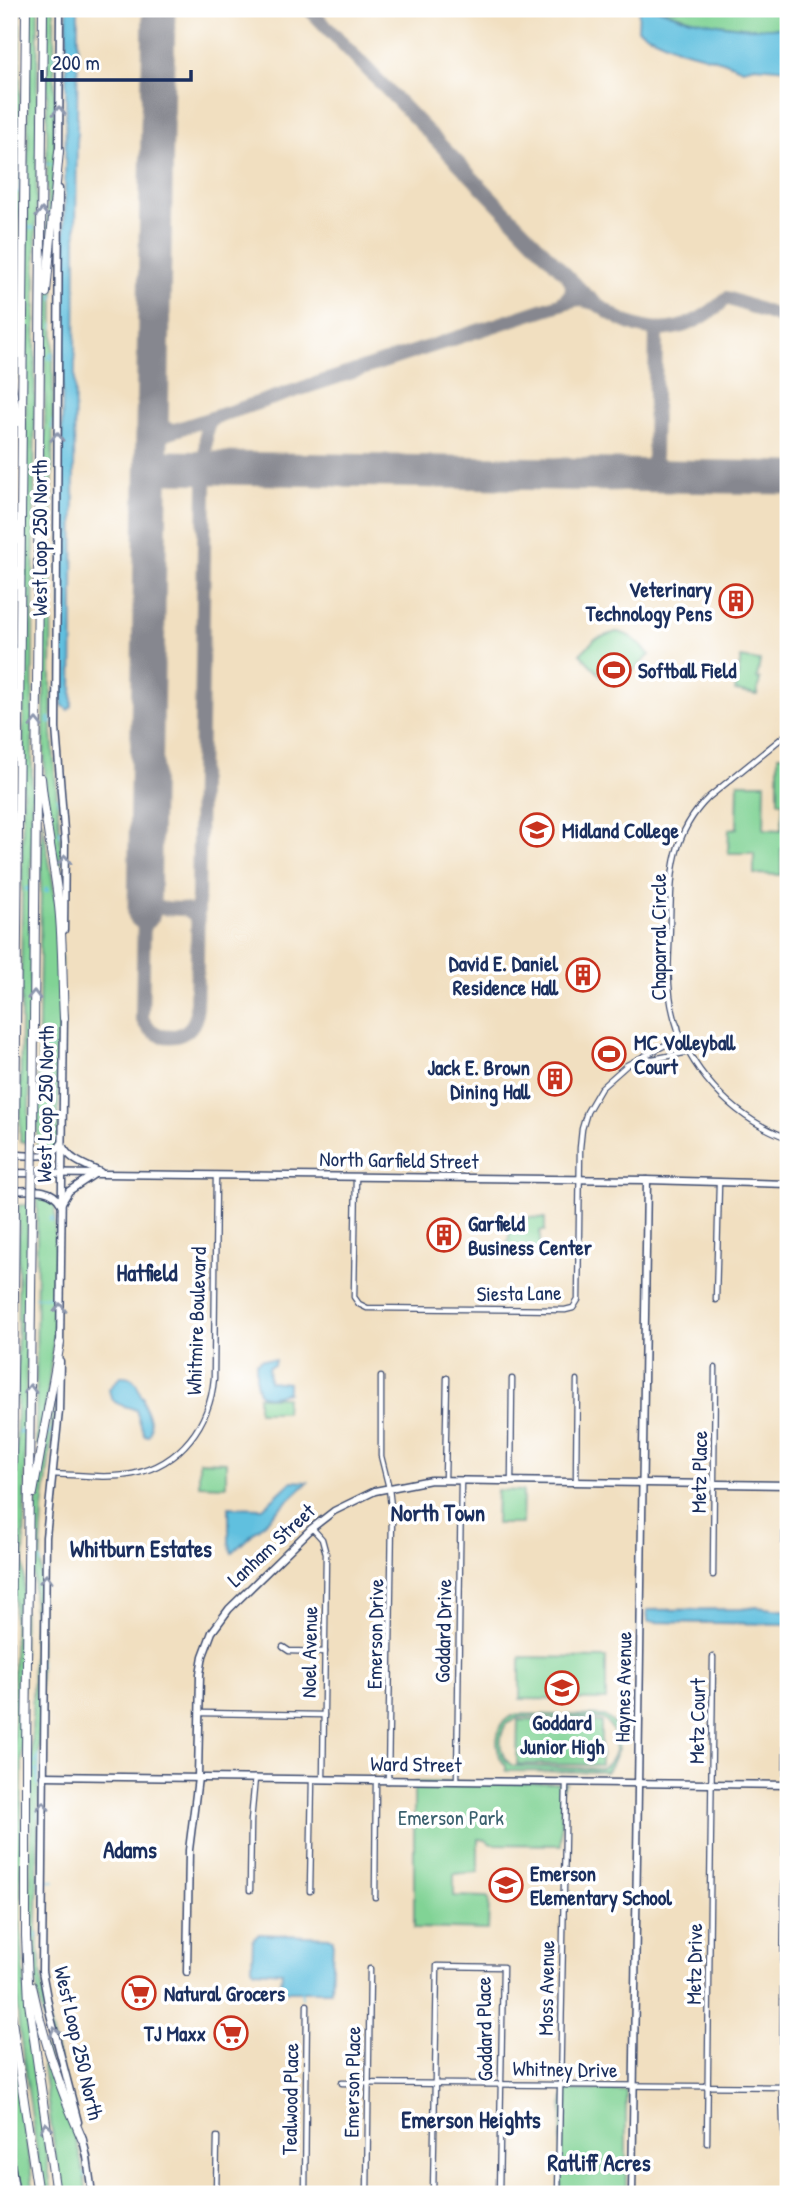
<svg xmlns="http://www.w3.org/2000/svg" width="797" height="2203" viewBox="0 0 797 2203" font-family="'Patrick Hand',sans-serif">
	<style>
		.green { fill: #81d395; stroke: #4e817a; stroke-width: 2; fill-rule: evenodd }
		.water { fill: #60c0df; stroke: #3e789e; stroke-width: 2 }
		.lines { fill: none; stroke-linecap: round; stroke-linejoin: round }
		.stream { stroke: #60c0df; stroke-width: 2 }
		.taxiway { stroke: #86878f; stroke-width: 14 }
		.runway { stroke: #86878f; stroke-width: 33 }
		.street-casing { stroke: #3b496d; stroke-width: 7 }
		.secondary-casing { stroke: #3b496d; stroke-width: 9 }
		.highway-casing { stroke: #3b496d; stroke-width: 10 }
		.street { stroke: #fff; stroke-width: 4.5 }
		.secondary { stroke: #fff; stroke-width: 6 }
		.highway { stroke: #fff; stroke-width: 8 }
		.highway-bridge-casing { stroke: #3b496d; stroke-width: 10; stroke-linecap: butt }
		.highway-bridge { stroke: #fff; stroke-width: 8 }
		.oneway { stroke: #8d97ae }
		.labels { text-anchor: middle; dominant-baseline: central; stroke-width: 7; stroke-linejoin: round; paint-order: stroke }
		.street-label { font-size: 21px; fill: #1b2f5e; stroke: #fff }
		.poi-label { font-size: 21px; font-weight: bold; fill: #1b2f5e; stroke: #fff; text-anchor: start }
		.park-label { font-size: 21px; fill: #3a606e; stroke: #fff }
		.neighbourhood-label { font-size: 23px; font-weight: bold; fill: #1b2f5e; stroke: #fff }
	</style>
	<rect width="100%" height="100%" fill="#fff"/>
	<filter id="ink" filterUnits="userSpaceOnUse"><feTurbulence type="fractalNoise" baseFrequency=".0143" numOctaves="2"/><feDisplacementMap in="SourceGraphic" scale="14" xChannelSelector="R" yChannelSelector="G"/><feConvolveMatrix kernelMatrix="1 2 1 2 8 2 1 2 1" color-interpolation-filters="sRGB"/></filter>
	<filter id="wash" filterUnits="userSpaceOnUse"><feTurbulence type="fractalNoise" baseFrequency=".00686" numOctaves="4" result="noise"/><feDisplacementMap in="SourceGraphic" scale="28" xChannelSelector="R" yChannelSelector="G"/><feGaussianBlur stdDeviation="1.57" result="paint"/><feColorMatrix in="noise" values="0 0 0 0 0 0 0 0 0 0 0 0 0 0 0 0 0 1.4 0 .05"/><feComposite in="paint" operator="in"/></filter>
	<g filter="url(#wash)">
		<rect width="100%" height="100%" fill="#f1dfc0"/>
		<!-- green -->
		<g class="green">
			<polygon points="12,9 20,9 19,169 10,169"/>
			<polygon points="29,9 38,9 29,1142 20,1142"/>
			<polygon points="47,9 54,9 55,146 50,232 47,232"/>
			<polygon points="659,9 788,9 788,28 750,28 701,22"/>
			<polygon points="10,192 19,192 17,379 14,379 9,319"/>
			<polygon points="52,265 54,266 51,682 52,733 61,850 61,891 46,797 44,752 45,351"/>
			<polygon points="9,385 14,459 14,599 9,599"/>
			<polygon points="9,612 14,612 13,782 9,840"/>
			<path d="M 616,632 C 631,633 640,645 650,655 L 618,685 L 609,684 L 580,654 L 595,639 Z"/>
			<polygon points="741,658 760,661 757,678 760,679 757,695 735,691"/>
			<polygon points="778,755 788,755 788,849 781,849 781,875 754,874 754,853 728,853 729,829 737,828 738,783 765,783 764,829 782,830 783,802 778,801"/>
			<polygon points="42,820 56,901 61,954 58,1143 55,1150 41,1153 41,1150 37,1150"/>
			<polygon points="9,876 12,876 11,1150 9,1150"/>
			<polygon points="41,1194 52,1197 55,1202 55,1324 47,1399 39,1445 36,1445 37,1198 40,1198"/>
			<polygon points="19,1205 28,1205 20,1919 28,2021 52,2194 43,2194 19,2028 11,1913"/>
			<polygon points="514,1217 545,1218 545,1231 540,1231 540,1249 506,1247 509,1239 510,1219 514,1219"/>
			<polygon points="55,1394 55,1410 43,1510 41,1549 37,1928 44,2001 65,2087 63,2088 39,2002 33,1959 30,1903 34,1542 38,1484"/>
			<polygon points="258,1397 286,1397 285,1412 258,1412"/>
			<polygon points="199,1461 226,1462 226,1486 199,1485"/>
			<polygon points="497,1490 523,1491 522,1524 496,1524"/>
			<polygon points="520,1657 606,1658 606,1700 520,1699"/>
			<path d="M 517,1714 L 604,1716 C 629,1730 618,1755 606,1772 L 506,1771 L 506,1766 C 492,1751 494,1720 517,1714 ZM 519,1717 L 602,1719 C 621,1730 620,1760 600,1769 L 513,1766 C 498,1757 498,1738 506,1724 Z"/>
			<polygon points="518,1720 601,1722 601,1765 517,1764"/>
			<polygon points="414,1782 566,1783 561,1789 561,1845 491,1844 486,1840 478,1839 478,1872 454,1874 454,1896 487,1897 489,1899 488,1930 414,1928"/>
			<polygon points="9,2020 34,2194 19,2194 9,2133"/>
			<path d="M 40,2047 L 44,2047 C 62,2097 80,2141 87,2194 L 61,2194 Z"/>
			<path d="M 566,2090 L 626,2091 L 626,2194 L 561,2194 C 561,2173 559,2106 566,2090 Z"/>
		</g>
		<!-- water -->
		<g class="water">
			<polygon points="67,9 78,9 72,706 68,710 62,705 61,516"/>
			<polygon points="639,9 659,9 681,17 723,25 750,28 788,28 788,69 755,66 743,69 723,61 679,49 648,35 638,29"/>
			<path d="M 262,1359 L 275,1360 L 274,1365 L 268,1367 L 269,1381 L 288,1383 L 288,1392 C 278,1394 269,1399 259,1394 L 256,1381 L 256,1363 Z"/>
			<path d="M 121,1376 C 134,1375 138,1385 141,1396 L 143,1397 C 142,1410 156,1424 148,1436 L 144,1435 L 136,1410 C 123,1404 111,1407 109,1389 Z"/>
			<polygon points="292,1481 308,1482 232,1553 229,1542 229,1507 263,1508"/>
			<polygon points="757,1607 788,1611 788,1624 648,1622 647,1610 741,1609"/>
			<polygon points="259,1934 329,1937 333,1939 331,1991 284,1991 281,1985 282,1972 255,1970 252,1967 253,1940"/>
		</g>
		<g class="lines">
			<!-- stream -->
			<g class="stream">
				<polyline points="11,35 12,21"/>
				<polyline points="54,54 54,59"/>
				<polyline points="11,103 11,90"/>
				<polyline points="55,106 55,111"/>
				<polyline points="10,141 10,137"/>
				<polyline points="14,164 19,163"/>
				<polyline points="46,164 51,164"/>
				<rect x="10" y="169" width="9" height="23"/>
				<rect x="30" y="227" width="3" height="2"/>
				<polyline points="9,234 9,230"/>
				<polyline points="53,299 53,295"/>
				<polyline points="53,324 53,328"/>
				<polygon points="51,353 52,353 52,359 48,358"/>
				<polyline points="52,429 52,421"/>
				<polyline points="9,478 11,478 9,482"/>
				<polyline points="52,532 52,522"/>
				<polyline points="52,591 52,599"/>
				<polyline points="9,599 14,599 14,612 9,612"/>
				<polygon points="48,718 52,719 52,723 48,723"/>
				<polyline points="57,797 58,802"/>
				<polyline points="60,830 60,835"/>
				<polyline points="9,887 10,890 9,890"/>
				<polygon points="26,888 29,888 28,890 26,890"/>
				<polygon points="46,888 48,888 48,891 45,891"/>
				<polyline points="38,1048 52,1047"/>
				<polygon points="51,1218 53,1219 53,1221 50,1221"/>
				<polyline points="35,1297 51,1297"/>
				<polygon points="19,1431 22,1431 21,1433 19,1433"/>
				<polygon points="48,1431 50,1431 50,1434 47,1433"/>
				<polyline points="41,1564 41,1560"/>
				<polyline points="40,1666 40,1661"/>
				<polygon points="39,1755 38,1785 37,1770 32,1770 32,1765 37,1761"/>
				<polygon points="15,1767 17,1767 18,1769 15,1769"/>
				<polyline points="38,1817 38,1812"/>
				<polyline points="45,1881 54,1881"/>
				<polyline points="37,1933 37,1937"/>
				<polyline points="278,1984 281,1984"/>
				<polyline points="302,1997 302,1991"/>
				<polyline points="47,2017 48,2021"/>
				<polyline points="58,2061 59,2065"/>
				<polyline points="84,2173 85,2177"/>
				<polyline points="87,2192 87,2194"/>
			</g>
			<!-- taxiway -->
			<g class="taxiway">
				<path d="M 309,9 L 582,291 C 630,336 676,346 727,298 L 788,320"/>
				<path d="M 569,278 C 576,290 570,297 560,304 L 578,299 L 594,303"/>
				<polyline points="656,329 654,458 659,469 669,476"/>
				<polyline points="152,416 160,427 174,430"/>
				<polyline points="151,450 155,440 163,434 560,304"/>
				<polyline points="151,450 156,462 167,467"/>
				<polyline points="637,475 649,469 654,458"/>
				<path d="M 144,893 C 155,924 186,894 198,922"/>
				<path d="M 144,913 L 142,1018 C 152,1043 190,1043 196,1016 L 206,431 L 209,422 L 215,417"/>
			</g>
			<!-- runway -->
			<g class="runway">
				<polyline points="167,467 788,478"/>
				<polyline points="144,913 159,9"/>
			</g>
		</g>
	</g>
	<g filter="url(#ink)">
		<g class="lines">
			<defs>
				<g id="street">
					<path d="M 788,733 L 709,797 C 672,833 671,872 670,921 C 670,942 667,964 669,985 C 673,1054 725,1115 788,1138"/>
					<polyline points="644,1058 653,1059 689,1052"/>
					<polyline points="356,1177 354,1297 359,1304 367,1308 565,1310 573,1308 578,1300 580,1148 582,1129 587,1112 601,1088 627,1065 673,1041 678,1035 678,1027"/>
					<polyline points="716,1300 719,1183"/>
					<polyline points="787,1302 788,1262"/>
					<polyline points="381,1377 381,1456 389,1488 392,1516 388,1781"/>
					<path d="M 52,1474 C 79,1475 108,1479 133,1474 C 181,1464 210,1424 214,1378 L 216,1175"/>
					<polyline points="445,1480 447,1378"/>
					<polyline points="511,1481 512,1379"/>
					<polyline points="576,1482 577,1380"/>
					<polyline points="312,1528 322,1539 326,1554 323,1779"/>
					<polyline points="713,1575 715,1368"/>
					<polyline points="784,1576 787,1369"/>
					<polyline points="283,1647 289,1651 325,1652"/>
					<polyline points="787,1656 782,2087 783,2123 788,2160"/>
					<polyline points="200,1713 324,1715"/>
					<polyline points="457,1781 461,1481"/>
					<polyline points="250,1890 251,1821 255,1778"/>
					<polyline points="310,1891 312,1779"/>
					<polyline points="375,1897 376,1781"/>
					<polyline points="342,2083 788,2087"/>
					<polyline points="707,2143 713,1657"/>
					<polyline points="216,2194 217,2137"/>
					<polyline points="305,2194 307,2005"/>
					<polyline points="367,2194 370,1969"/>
					<polyline points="433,2194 437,1966 503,1967 499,2194"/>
					<polyline points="558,2194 566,1783"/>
				</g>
				<g id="secondary">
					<polyline points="59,154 60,9"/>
					<polyline points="59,189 56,728 65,843 64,930"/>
					<path d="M 62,1145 C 70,1161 85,1165 100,1172"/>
					<path d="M 9,1154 C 25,1155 53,1161 61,1144"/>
					<polyline points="9,1173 647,1180 788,1184"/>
					<path d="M 9,1191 C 27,1191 51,1185 61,1204 L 69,1191 L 93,1175"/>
					<polyline points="60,1347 64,1015"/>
					<polyline points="60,1361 59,1411 46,1537 42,1971 50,2014 78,2122"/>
					<polyline points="43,1776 788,1785"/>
					<polyline points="187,1972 189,1850 198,1778 200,1674 203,1656 212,1632 229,1609 312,1528 334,1511 375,1491 431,1480 788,1485"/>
					<polyline points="82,2136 87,2157 92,2194"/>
					<polyline points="9,2151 16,2194"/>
					<polyline points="632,2194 647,1180"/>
				</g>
				<g id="highway">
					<polyline points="46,293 59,151"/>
					<polyline points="9,342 10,378 17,422"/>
					<path d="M 41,778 C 45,821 54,863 59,906 C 63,943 62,981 64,1018"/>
					<polyline points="9,864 15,832"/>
					<polyline points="15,1136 26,9"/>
					<polyline points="33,1137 43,9"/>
					<polyline points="32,1205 26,1754 26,1936 29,2003 56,2194"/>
					<polyline points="33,1493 60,1343"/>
					<polyline points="9,1728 15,1205"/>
					<path d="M 32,1986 C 43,2039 60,2089 82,2139"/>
					<polyline points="9,2001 38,2194"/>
				</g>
			</defs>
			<!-- street casing -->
			<use href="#street" class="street-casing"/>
			<!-- secondary casing -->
			<use href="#secondary" class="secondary-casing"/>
			<!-- highway casing -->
			<use href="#highway" class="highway-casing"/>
			<!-- street -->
			<use href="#street" class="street"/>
			<!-- secondary -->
			<use href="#secondary" class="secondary"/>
			<!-- highway -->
			<use href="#highway" class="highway"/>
			<defs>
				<g id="highway-bridge">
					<polyline points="15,1205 15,1136"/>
					<polyline points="32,1205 33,1137"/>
				</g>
			</defs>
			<!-- highway-bridge casing -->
			<use href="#highway-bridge" class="highway-bridge-casing"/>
			<!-- highway-bridge -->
			<use href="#highway-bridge" class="highway-bridge"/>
		</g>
		<!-- one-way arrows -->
		<defs><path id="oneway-chevron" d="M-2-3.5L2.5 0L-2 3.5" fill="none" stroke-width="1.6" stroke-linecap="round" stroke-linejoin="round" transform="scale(1.75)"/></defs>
		<g class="oneway">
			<use href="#oneway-chevron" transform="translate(59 111) rotate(-90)"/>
			<use href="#oneway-chevron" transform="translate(42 213) rotate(-90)"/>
			<use href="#oneway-chevron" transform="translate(57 437) rotate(-90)"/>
			<use href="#oneway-chevron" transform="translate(36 723) rotate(-90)"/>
			<use href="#oneway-chevron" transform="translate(65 860) rotate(-89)"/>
			<use href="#oneway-chevron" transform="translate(34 995) rotate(-89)"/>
			<use href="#oneway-chevron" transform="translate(60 1308) rotate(-90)"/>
			<use href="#oneway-chevron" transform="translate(30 1389) rotate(-89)"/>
			<use href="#oneway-chevron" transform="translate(46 1579) rotate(-89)"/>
			<use href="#oneway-chevron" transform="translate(43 1806) rotate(-90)"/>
			<use href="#oneway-chevron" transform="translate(55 2032) rotate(-105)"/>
			<use href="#oneway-chevron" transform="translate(46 2127) rotate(-98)"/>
		</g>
	</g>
	<!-- icons -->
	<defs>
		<symbol id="building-ring" viewBox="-11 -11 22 22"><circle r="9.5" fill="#fff" stroke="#c8321e" stroke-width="1.5"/><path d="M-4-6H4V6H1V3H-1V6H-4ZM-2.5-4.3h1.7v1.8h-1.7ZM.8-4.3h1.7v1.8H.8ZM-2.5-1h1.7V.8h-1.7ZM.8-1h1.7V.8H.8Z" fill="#c8321e"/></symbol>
		<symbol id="stadium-ring" viewBox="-11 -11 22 22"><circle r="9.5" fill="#fff" stroke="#c8321e" stroke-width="1.5"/><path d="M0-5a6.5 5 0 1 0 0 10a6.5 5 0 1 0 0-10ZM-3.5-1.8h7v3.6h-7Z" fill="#c8321e"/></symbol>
		<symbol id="university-ring" viewBox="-11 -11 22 22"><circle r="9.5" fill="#fff" stroke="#c8321e" stroke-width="1.5"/><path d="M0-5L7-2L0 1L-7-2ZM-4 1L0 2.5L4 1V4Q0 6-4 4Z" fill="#c8321e"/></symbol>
		<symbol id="school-ring" viewBox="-11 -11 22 22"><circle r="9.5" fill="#fff" stroke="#c8321e" stroke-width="1.5"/><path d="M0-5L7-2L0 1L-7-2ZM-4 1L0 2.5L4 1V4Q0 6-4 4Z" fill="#c8321e"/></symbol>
		<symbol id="supermarket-ring" viewBox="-11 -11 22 22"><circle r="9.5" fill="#fff" stroke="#c8321e" stroke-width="1.5"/><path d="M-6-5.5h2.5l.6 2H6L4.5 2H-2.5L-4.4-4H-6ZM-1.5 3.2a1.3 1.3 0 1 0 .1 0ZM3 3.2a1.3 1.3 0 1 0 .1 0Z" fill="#c8321e"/></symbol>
	</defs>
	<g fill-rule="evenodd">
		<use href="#building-ring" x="717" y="582" width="38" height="38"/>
		<use href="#stadium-ring" x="595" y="651" width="38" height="38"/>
		<use href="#university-ring" x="518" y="811" width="38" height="38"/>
		<use href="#building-ring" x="564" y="956" width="38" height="38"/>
		<use href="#stadium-ring" x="590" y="1035" width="38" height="38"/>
		<use href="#building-ring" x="536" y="1060" width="38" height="38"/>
		<use href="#building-ring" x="425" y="1216" width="38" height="38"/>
		<use href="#school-ring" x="543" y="1669" width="38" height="38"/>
		<use href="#school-ring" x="487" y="1866" width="38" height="38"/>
		<use href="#supermarket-ring" x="120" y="1974" width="38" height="38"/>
		<use href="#supermarket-ring" x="212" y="2014" width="38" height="38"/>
	</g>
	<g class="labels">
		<!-- street labels -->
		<g class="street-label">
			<text transform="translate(39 538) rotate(-90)">West Loop 250 North</text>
			<text transform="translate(658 937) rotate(-90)">Chaparral Circle</text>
			<text transform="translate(45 1104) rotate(-89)">West Loop 250 North</text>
			<text transform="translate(399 1160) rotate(1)">North Garfield Street</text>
			<text transform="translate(519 1293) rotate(-1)">Siesta Lane</text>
			<text transform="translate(196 1321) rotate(-88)">Whitmire Boulevard</text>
			<text transform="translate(699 1472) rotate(-89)">Metz Place</text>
			<text transform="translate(271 1545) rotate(-43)">Lanham Street</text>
			<text transform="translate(443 1631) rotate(-89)">Goddard Drive</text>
			<text transform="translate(375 1634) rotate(-89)">Emerson Drive</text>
			<text transform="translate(309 1652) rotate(-89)">Noel Avenue</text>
			<text transform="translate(623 1687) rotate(-89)">Haynes Avenue</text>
			<text transform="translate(697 1721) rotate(-89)">Metz Court</text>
			<text transform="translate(416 1764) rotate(1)">Ward Street</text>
			<text transform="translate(694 1964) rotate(-89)">Metz Drive</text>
			<text transform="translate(546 1988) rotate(-89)">Moss Avenue</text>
			<text transform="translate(484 2029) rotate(-91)">Goddard Place</text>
			<text transform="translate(79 2043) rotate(77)">West Loop 250 North</text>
			<text transform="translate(565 2069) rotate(1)">Whitney Drive</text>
			<text transform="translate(352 2082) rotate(-89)">Emerson Place</text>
			<text transform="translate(290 2099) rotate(-89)">Tealwood Place</text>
		</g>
		<!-- poi labels -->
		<g class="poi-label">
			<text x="712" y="589" text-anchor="end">Veterinary<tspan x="712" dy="24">Technology Pens</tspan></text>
			<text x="638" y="670">Softball Field</text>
			<text x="562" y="830">Midland College</text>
			<text x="558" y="963" text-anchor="end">David E. Daniel<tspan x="558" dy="24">Residence Hall</tspan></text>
			<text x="634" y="1042">MC Volleyball<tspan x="634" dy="24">Court</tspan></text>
			<text x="530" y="1067" text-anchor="end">Jack E. Brown<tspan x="530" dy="24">Dining Hall</tspan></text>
			<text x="468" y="1223">Garfield<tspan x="468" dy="24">Business Center</tspan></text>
			<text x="562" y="1722" text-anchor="middle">Goddard<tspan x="562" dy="24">Junior High</tspan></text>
			<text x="530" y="1873">Emerson<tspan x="530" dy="24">Elementary School</tspan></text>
			<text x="164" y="1993">Natural Grocers</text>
			<text x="206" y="2033" text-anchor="end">TJ Maxx</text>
		</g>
		<!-- park labels -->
		<g class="park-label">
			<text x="451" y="1817">Emerson Park</text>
		</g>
		<!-- neighbourhood labels -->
		<g class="neighbourhood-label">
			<text x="147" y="1272">Hatfield</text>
			<text x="438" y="1512">North Town</text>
			<text x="141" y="1548">Whitburn Estates</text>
			<text x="130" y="1849">Adams</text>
			<text x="471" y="2119">Emerson Heights</text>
			<text x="599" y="2162">Ratliff Acres</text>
		</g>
	</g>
	<!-- margin -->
	<rect width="797" height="2203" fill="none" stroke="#fff" stroke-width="35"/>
	<!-- scale -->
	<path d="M42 70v10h149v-10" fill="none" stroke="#1b2f5e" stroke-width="3.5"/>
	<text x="52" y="70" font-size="21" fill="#1b2f5e" stroke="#ffffff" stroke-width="5" paint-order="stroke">200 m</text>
</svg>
